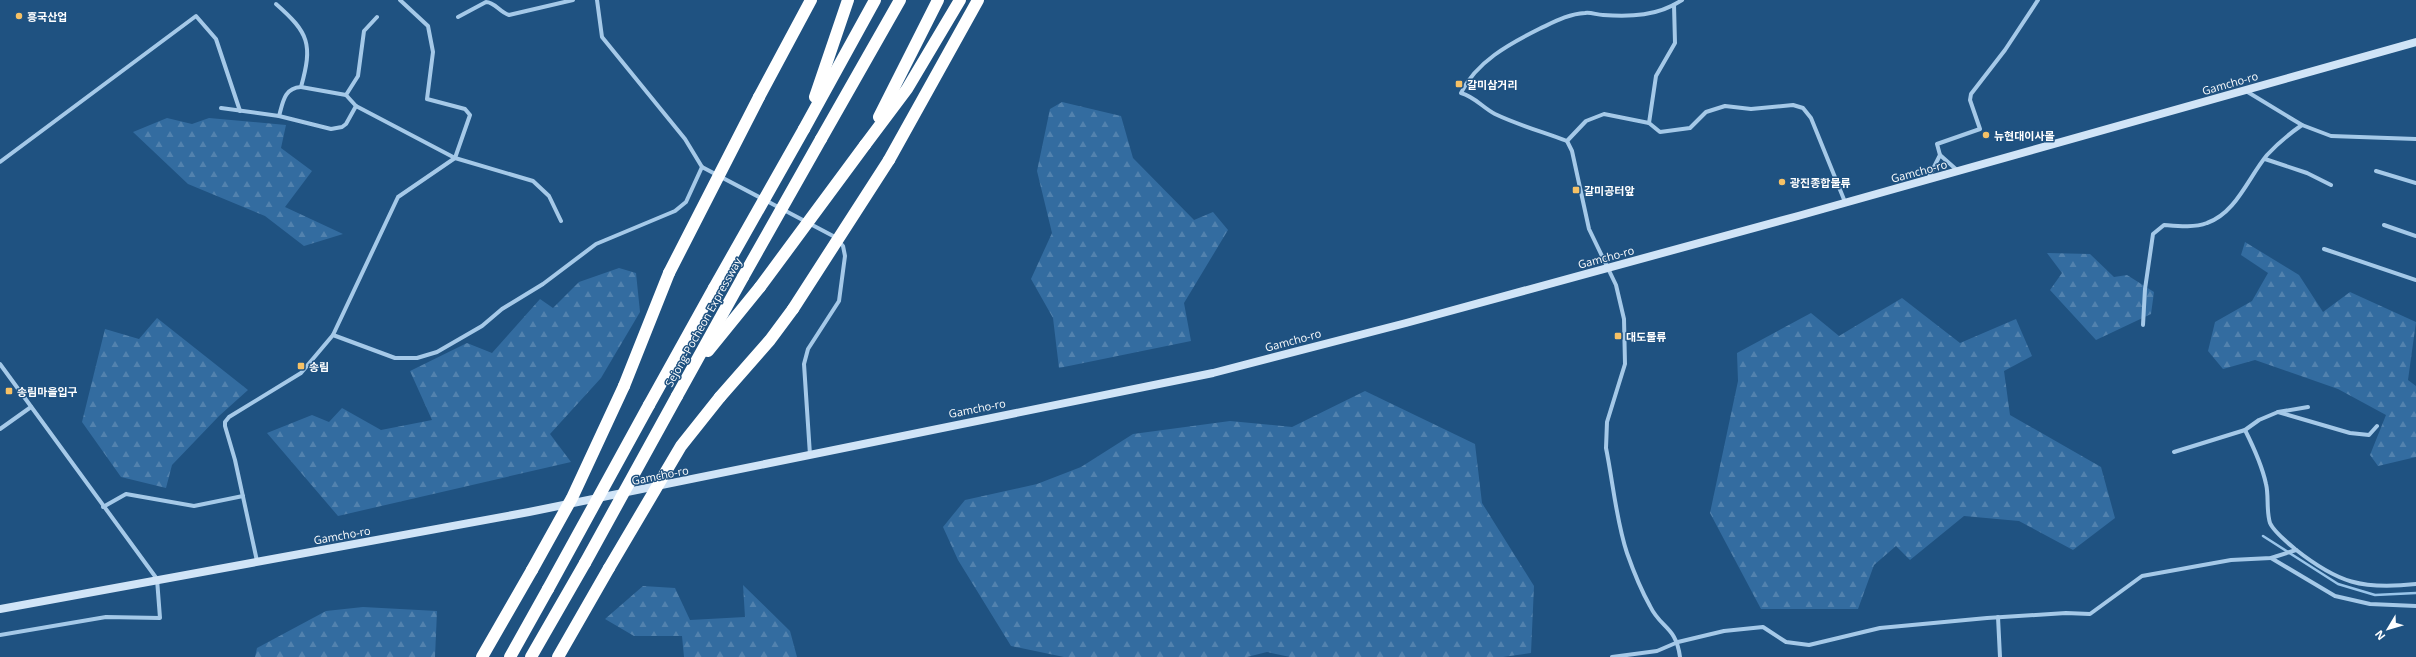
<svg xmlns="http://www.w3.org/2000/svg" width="2416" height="657" viewBox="0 0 2416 657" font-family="'Open Sans','Noto Sans KR',sans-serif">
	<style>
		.forest { fill: url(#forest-firs) }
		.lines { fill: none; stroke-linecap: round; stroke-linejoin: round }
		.stream { stroke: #99c5ea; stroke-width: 2.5 }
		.street { stroke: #a5c9e8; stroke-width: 4 }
		.secondary { stroke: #d0e4f7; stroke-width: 8 }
		.highway { stroke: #fff; stroke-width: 12 }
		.highway-bridge { stroke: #fff; stroke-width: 12 }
		.poi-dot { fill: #f6c165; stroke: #1f5281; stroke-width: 1.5 }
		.labels { text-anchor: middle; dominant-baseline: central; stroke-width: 3; stroke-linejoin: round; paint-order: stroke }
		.poi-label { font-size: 11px; font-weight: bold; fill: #fff; stroke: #1f5281; text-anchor: start }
		.street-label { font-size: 11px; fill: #fff; stroke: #1f5281 }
	</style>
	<defs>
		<pattern id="forest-firs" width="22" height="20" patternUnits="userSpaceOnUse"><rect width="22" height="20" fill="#336ca0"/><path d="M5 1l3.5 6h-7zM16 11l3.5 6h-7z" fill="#5282ae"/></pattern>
	</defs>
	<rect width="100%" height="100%" fill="#1f5281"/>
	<!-- forest -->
	<g class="forest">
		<polygon points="1062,102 1121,116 1133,158 1194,220 1213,212 1228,230 1184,303 1191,341 1059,368 1053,318 1031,279 1052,233 1037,171 1050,109"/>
		<polygon points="167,118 192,124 209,118 286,125 281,148 312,171 285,207 343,234 304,246 265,216 188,184 133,132"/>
		<polygon points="2245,242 2299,275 2323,312 2350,292 2416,322 2408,380 2416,386 2416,457 2378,466 2370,455 2386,415 2338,389 2255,360 2223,369 2208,351 2215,322 2252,301 2268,273 2241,255"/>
		<polygon points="2047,253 2090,254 2114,277 2127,275 2154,292 2151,314 2096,340 2050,290 2062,273"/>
		<polygon points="619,268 636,273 640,312 601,378 550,434 571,462 338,516 267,433 312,415 329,422 342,408 381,430 432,420 410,371 467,343 492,353 540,299 553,308 579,282"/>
		<polygon points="1902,298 1960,343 2016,319 2032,356 2004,371 2010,415 2101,467 2115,518 2073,550 2019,521 1964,516 1910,560 1896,546 1874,565 1858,609 1761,609 1710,513 1738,381 1737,353 1811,313 1839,336"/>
		<polygon points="157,318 248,390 219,416 172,465 166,488 121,477 82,422 105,329 139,339"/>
		<polygon points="1365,391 1475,444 1482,503 1534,586 1531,653 1503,657 1290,657 1267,652 1247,657 1064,657 1011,646 958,560 943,527 965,500 1037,484 1081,467 1133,434 1230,421 1292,427"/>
		<polygon points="743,585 790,631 797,657 684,657 682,636 634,636 605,619 643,586 675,588 690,620 745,617"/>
		<polygon points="363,607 437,611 435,657 255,657 257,648 326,611"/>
	</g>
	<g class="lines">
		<!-- stream -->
		<polyline class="stream" points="2263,536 2338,584 2375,595 2416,593"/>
		<!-- street -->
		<g class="street">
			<polyline points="597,0 602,37 685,139 702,167"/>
			<path d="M 276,4 C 309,33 313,44 301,87 C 284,88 283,102 279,116"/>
			<polyline points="377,17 364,31 358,76 346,95 356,106 455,158 533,181 549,196 561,221"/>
			<path d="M 458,17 L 486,2 C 495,2 499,12 509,15 L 573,0"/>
			<polyline points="301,87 346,95"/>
			<polyline points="2246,91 2302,125 2331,136 2416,139"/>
			<polyline points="221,108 279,116 331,129 342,127 346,124 356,106"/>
			<polyline points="1649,123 1656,76 1675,43 1674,5"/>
			<polyline points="1567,141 1586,121 1604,114 1649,123 1660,132 1690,128 1706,112 1725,106 1751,109 1793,105 1803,108 1811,118 1845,202"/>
			<polyline points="1940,155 1937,144 1980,129 1970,100 1971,94 2005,50 2038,0"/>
			<polyline points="2265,159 2307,173 2331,185"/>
			<polyline points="0,162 196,16 216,39 240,111"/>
			<polyline points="2376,171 2416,183"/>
			<polyline points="1928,179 1940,155 1958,171"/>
			<polyline points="2384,225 2416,236"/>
			<polyline points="2324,249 2416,280"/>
			<path d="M 2143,325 L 2145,289 L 2153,234 L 2164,225 C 2177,226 2194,228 2207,223 C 2236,213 2248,178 2267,155 C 2278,143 2289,134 2302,125"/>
			<polyline points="333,335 398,197 455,158 470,115 465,109 427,99 433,52 428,26 400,0"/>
			<polyline points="0,364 157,579 160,618 106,617 0,635"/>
			<polyline points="2278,412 2350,433 2369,435 2377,426"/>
			<polyline points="0,429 31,407"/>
			<path d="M 2245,430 C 2253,446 2262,465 2266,484 C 2269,496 2266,510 2270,523 C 2274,532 2288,543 2295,549 C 2338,583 2362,590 2416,584"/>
			<polyline points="2174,452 2245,430 2259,420 2278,412 2308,407"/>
			<polyline points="103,507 126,494 194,506 243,496"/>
			<polyline points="2271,558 2335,596 2370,604 2416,606"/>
			<polyline points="257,561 235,460 225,426 225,422 229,417 301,373 333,335 395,358 417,358 437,352 482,326 502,309 543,284 596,244 675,211 686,202 702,167 835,237 843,246 845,256 839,301 808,349 804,364 810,455"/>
			<polyline points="1998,617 2000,657"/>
			<polyline points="1612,657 1657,651 1678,642 1724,631 1763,627 1786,642 1809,645 1880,628 1987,618 2066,613 2090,614 2142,576 2231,560 2271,558 2296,550"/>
			<path d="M 1680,657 C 1676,626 1661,629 1650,606 C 1641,590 1633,570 1627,553 C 1616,520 1613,482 1606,448 L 1607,422 L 1625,364 L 1624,319 L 1616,285 L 1589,229 L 1572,151 L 1567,141 C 1543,132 1518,125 1495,114 C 1482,107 1475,97 1461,93 C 1476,62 1509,44 1539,29 C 1554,22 1568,14 1585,13 C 1591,12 1597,15 1603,15 C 1631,17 1658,16 1682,0"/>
		</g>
		<!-- secondary -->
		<polyline class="secondary" points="0,609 529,512 1213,373 1406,323 1798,216 2416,42"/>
		<!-- highway -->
		<g class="highway">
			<polyline points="759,97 811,0"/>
			<polyline points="815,97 848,0"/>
			<polyline points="879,117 938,0"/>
			<polyline points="804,129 875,0"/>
			<polyline points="821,139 900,0"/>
			<polyline points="865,145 907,89 960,0"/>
			<polyline points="889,160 978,0"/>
			<polyline points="708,351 760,287"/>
			<polyline points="624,386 669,273"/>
			<polyline points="677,396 743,277"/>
			<polyline points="720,397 770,340 793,309"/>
			<polyline points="649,405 714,288"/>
			<polyline points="482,657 532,570"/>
			<polyline points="510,657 548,589"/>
			<polyline points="531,657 585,563"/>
			<polyline points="558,657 609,568"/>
		</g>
		<!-- highway-bridge -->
		<g class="highway-bridge">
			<polyline points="669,273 759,97"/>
			<polyline points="743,277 821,139"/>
			<polyline points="760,287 865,145"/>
			<polyline points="714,288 804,129"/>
			<polyline points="793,309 889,160"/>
			<polyline points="585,563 677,396"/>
			<polyline points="609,568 681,446 720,397"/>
			<polyline points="532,570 572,498 624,386"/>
			<polyline points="548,589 649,405"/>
		</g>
	</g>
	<!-- markers -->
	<g class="poi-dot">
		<circle cx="19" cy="16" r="4"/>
		<rect x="1455" y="80" width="8" height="8" rx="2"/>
		<circle cx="1986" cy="135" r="4"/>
		<circle cx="1782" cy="182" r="4"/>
		<rect x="1572" y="186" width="8" height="8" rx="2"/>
		<rect x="1614" y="332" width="8" height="8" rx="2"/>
		<rect x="297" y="362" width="8" height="8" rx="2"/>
		<rect x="5" y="387" width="8" height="8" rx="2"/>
	</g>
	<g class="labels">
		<!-- poi labels -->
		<g class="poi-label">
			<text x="27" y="16">흥국산업</text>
			<text x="1467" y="84">갈미삼거리</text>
			<text x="1994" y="135">뉴현대이사몰</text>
			<text x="1790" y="182">광진종합물류</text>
			<text x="1584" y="190">갈미공터앞</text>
			<text x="1626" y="336">대도물류</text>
			<text x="309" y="366">송림</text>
			<text x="17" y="391">송림마을입구</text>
		</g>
		<!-- street labels -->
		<g class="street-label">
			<text transform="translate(2230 83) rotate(-16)">Gamcho-ro</text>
			<text transform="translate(1919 171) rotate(-15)">Gamcho-ro</text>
			<text transform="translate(1606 257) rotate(-15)">Gamcho-ro</text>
			<text transform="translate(703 322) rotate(-61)">Sejong-Pocheon Expressway</text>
			<text transform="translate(1293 340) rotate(-15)">Gamcho-ro</text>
			<text transform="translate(977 408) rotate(-11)">Gamcho-ro</text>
			<text transform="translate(660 475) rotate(-11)">Gamcho-ro</text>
			<text transform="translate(342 535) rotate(-10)">Gamcho-ro</text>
		</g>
	</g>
	<!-- north arrow -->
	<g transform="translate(2388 629) rotate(232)" stroke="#1f5281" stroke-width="3" paint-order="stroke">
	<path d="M0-3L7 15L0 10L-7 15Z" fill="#ffffff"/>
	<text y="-6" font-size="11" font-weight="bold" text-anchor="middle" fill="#ffffff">N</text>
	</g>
</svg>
